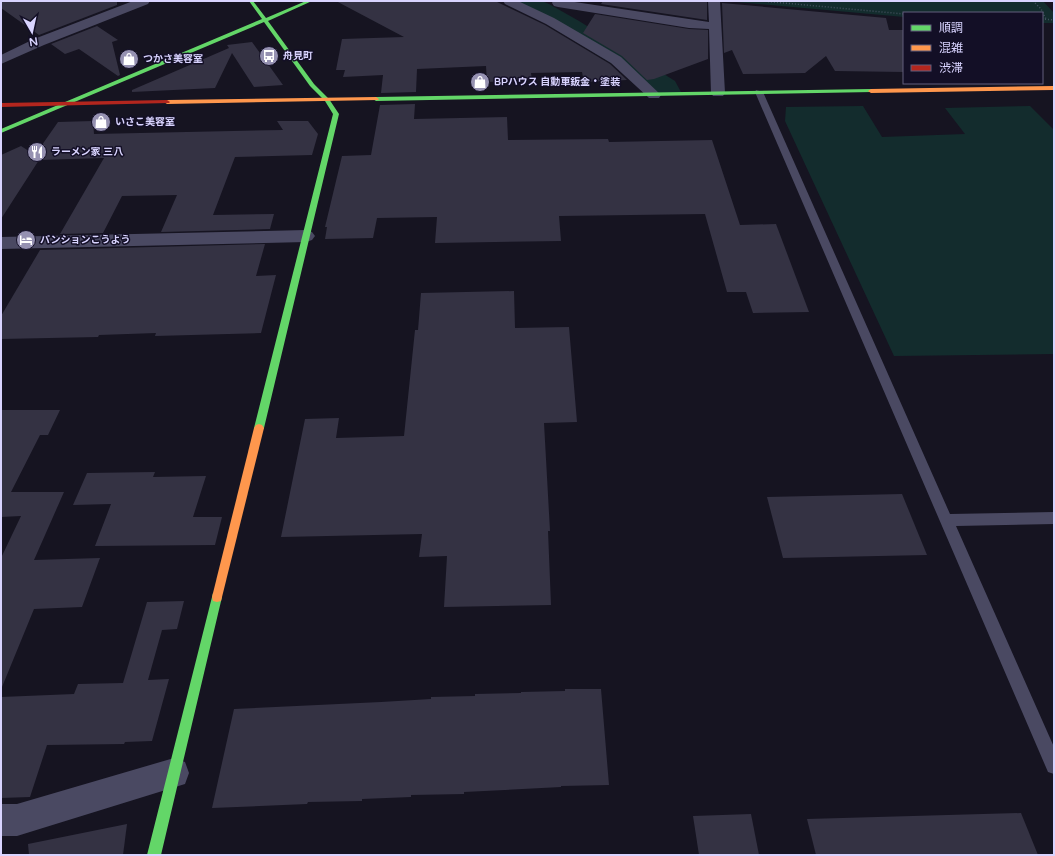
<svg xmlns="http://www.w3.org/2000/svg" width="1055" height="856" viewBox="0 0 1055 856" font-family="'Varela Round','Noto Sans JP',sans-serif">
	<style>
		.green { fill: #132c2d }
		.building { fill: #343243 }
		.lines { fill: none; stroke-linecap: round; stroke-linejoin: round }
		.path { stroke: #44505f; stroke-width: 1.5; stroke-dasharray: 1 2; stroke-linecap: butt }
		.lane { fill: #4a4962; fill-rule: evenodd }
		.street { fill: #4a4962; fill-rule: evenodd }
		.fast { fill: #63d668; fill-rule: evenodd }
		.slow { fill: #ff974d; fill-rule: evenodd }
		.jam { fill: #b3261e; fill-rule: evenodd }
		.labels { text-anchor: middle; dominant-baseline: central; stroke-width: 3; stroke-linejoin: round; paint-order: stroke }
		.far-poi-label { font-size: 10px; font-weight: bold; fill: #d9d4ff; stroke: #130f26; text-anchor: start }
	</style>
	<rect width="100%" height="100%" fill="#161421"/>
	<!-- green -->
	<g class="green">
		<polygon points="509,1 542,1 549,4 579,21 675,81 682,94 654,95 636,78"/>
		<polygon points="725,1 1043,1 1054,13 1054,23 1042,23 1042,13 904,13 904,17"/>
		<polygon points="863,106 882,137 965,134 945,108 1030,106 1054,130 1054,354 894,356 785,121 786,107"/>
	</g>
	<!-- building -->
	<g class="building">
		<polygon points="1,1 117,1 117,5 39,35 1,8"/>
		<polygon points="336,1 495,1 545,25 610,64 627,80 584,82 582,72 531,73 532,80 487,82 486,66 417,69 416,92 381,93 383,75 343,77 345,70 336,70 342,39 404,37"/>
		<polygon points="603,1 707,1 707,20 601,4"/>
		<polygon points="722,3 886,18 889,30 904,30 904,72 835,71 826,56 805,73 743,74 732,50 724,53"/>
		<polygon points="595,14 689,29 708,30 708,59 654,79 647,80 622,56 583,33"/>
		<polygon points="97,26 118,40 112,42 120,75 118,76 79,49 65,54 51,44"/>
		<polygon points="252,42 283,85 254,87 232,53 215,88 132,92 132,90 229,48 227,45"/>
		<polygon points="415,104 414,119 507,117 508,140 608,139 609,142 712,140 740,225 776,224 809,312 753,313 746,292 727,292 705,214 559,216 561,241 435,243 437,217 377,218 373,238 325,239 327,227 325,227 342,156 371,155 380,105"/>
		<polygon points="93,121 94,134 283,130 277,121 308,121 318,134 312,155 235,157 213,215 274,214 270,229 161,232 177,195 122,196 103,233 60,234 104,158 39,160 1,219 1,155 21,146 35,155 58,122"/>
		<polygon points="265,244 256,276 276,275 261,333 155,336 156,333 99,335 98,337 1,339 1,316 40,250"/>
		<polygon points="514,291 515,328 569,327 577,422 544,423 550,531 548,531 551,605 444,607 447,556 419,557 422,534 281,537 305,419 339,418 336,438 404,436 415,330 418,330 421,293"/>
		<polygon points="1,410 60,410 48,435 40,435 11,492 64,492 34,560 100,558 82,607 34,609 2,687 1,558 21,516 1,517"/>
		<polygon points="155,472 153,477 206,476 193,517 222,517 215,545 95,546 111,504 73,505 87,473"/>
		<polygon points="902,494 927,555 783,558 767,497"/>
		<polygon points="184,601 177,629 162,630 148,680 169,679 152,741 125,742 124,744 47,745 30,797 1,798 1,697 74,694 78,684 123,683 147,602"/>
		<polygon points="565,689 601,689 609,785 561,786 561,787 464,792 464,794 411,795 411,797 362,799 362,801 308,802 307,804 212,808 234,709 381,702 431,699 431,697 475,696 475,694 521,693 521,692 565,691"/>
		<polygon points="1021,813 1038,855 816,855 807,819"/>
		<polygon points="751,814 759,855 699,855 693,816"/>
		<polygon points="127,824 123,855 29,855 28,844"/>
	</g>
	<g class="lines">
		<!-- path -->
		<g class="path">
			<polyline points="762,1 904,14"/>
			<polyline points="1033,1 1041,9 1046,19"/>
			<polyline points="1042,19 1054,20"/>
		</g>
		<!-- lane -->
		<polygon class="lane" points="756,90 763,92 950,514 1054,512 1054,524 956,526 1054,747 1054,774 1048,772 755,92"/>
		<!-- street -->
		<g class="street">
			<polygon points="133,1 150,1 148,4 44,45 1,64 1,55 34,39"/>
			<polygon points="503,1 518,1 554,18 621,57 661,95 659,98 649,98 611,63 546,24 505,4"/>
			<polygon points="553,1 568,1 709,22 708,1 720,1 725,93 723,96 713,96 711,93 709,29 689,28 558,7 554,6 552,3"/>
			<polygon points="306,230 312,232 315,236 312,240 306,242 1,249 1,237"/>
			<polygon points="174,758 185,762 189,773 185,784 17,836 1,836 1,804 17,804"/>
		</g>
		<!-- fast -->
		<g class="fast">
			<polygon points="249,1 253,1 266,18 306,1 312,1 268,21 314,84 329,99 339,114 264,428 262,431 256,431 254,428 333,114 325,101 310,86 264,22 1,133 1,129 262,19"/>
			<polygon points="871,89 873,90 873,92 376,101 373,99 376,97"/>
			<polygon points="217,592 221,593 222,597 161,855 147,855 212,597 213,593"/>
		</g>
		<!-- slow -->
		<g class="slow">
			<polygon points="1054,86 1054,90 871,93 868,91 871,89"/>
			<polygon points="376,97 379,99 378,100 167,104 164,102 167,100"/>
			<polygon points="259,424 262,425 264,428 222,597 221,601 217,602 213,601 212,597 254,428 256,425"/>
		</g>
		<!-- jam -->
		<polygon class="jam" points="167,100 170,102 169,103 1,107 1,103"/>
	</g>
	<!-- icons -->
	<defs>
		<symbol id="bus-disc" viewBox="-11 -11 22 22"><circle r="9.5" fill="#9591b1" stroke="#130f26"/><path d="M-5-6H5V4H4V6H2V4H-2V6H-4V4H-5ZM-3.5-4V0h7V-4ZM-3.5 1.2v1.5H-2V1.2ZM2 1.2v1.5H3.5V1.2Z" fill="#fff"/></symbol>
		<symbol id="shop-disc" viewBox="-11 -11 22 22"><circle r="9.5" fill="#9591b1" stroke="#130f26"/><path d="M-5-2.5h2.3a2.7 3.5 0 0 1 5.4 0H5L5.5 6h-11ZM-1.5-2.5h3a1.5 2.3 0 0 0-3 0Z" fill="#fff"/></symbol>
		<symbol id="restaurant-disc" viewBox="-11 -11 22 22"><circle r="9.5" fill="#9591b1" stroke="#130f26"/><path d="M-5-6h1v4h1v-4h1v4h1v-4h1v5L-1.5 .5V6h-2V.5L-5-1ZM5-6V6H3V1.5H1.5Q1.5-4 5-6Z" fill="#fff"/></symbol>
		<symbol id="hotel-disc" viewBox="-11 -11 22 22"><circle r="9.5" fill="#9591b1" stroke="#130f26"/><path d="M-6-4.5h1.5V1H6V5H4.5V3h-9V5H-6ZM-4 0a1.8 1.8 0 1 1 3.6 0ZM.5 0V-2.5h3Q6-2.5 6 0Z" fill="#fff"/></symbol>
	</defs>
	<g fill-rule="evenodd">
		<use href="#bus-disc" x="258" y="45" width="22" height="22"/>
		<use href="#shop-disc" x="118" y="48" width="22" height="22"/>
		<use href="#shop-disc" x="469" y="71" width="22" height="22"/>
		<use href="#shop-disc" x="90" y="111" width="22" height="22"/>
		<use href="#restaurant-disc" x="26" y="141" width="22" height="22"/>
		<use href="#hotel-disc" x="15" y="229" width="22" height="22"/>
	</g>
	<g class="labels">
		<!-- far-poi labels -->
		<g class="far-poi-label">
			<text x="283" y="56">舟見町</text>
			<text x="143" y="59">つかさ美容室</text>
			<text x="494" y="82">BPハウス 自動車鈑金・塗装</text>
			<text x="115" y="122">いさこ美容室</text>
			<text x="51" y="152">ラーメン家 三八</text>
			<text x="40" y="240">パンションこうよう</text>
		</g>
	</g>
	<!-- border -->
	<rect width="1055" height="856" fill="none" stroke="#d9d4ff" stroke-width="4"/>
	<!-- legend -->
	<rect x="903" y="12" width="140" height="72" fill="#130f26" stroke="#625e7d"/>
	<rect x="911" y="25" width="20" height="6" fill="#63d668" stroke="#625e7d"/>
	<text x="939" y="32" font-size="12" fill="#d9d4ff">順調</text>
	<rect x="911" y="45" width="20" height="6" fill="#ff974d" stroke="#625e7d"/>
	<text x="939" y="52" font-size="12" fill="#d9d4ff">混雑</text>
	<rect x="911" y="65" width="20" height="6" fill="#b3261e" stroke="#625e7d"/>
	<text x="939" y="72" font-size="12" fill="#d9d4ff">渋滞</text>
	<!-- north arrow -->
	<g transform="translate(32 32) rotate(171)" stroke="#130f26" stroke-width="3" paint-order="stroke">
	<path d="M0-3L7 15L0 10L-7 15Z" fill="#d9d4ff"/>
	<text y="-6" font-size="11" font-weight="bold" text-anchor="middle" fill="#d9d4ff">N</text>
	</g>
</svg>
